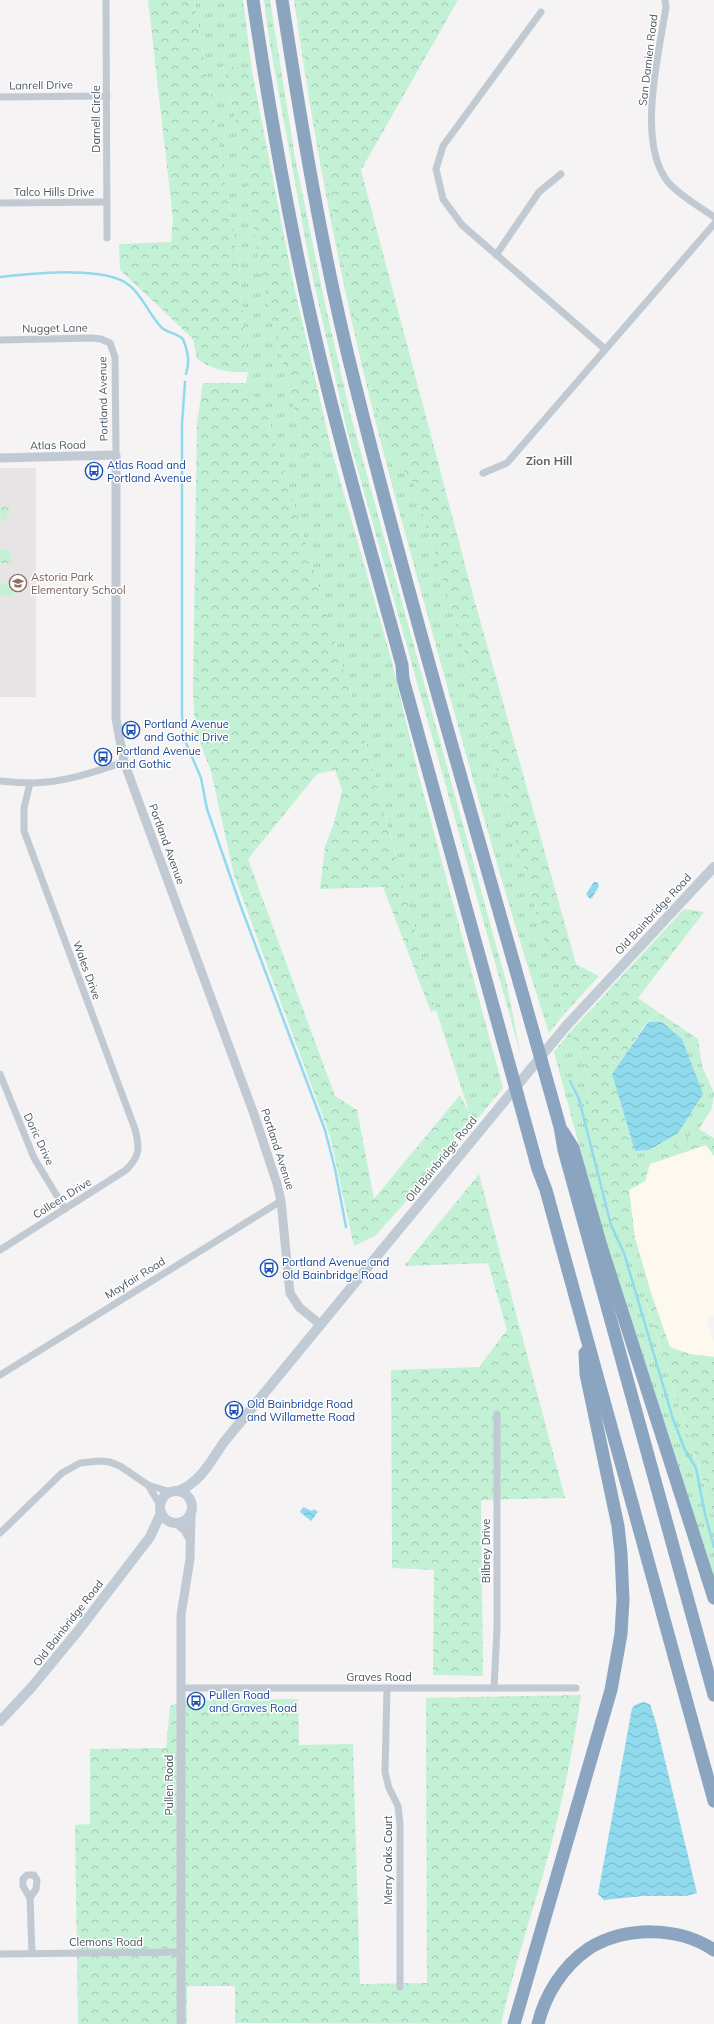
<svg xmlns="http://www.w3.org/2000/svg" width="714" height="2024" viewBox="0 0 714 2024" font-family="Mulish,sans-serif">
	<style>
		.commercial { fill: #fdf9ef }
		.education { fill: #e6e4e5 }
		.grass { fill: url(#grass-tufts) }
		.forest { fill: url(#forest-crowns) }
		.water { fill: url(#water-waves) }
		.lines { fill: none; stroke-linecap: round; stroke-linejoin: round }
		.stream { stroke: #90daee; stroke-width: 2.5 }
		.minor { stroke: #c1cad2; stroke-width: 7 }
		.tertiary { stroke: #c1cad2; stroke-width: 9 }
		.secondary { stroke: #c1cbd6; stroke-width: 10 }
		.motorway { stroke: #8ba5c1; stroke-width: 13 }
		.labels { text-anchor: middle; dominant-baseline: central; stroke-width: 3; stroke-linejoin: round; paint-order: stroke }
		.street-label { font-size: 11px; fill: #4a5661; stroke: #fff }
		.transit-label { font-size: 11px; fill: #164399; stroke: #fff; text-anchor: start }
		.education-label { font-size: 11px; fill: #785e54; stroke: #fff; text-anchor: start }
		.neighbourhood-label { font-size: 12px; font-weight: bold; fill: #5f6368; stroke: #fff }
	</style>
	<defs>
		<pattern id="grass-tufts" width="24" height="20" patternUnits="userSpaceOnUse"><rect width="24" height="20" fill="#c3f1d5"/><path d="M3 7l-1-3M5 7V3M7 7l1-3M15 17l-1-3M17 17v-4M19 17l1-3" fill="none" stroke="#a0c6b0"/></pattern>
		<pattern id="forest-crowns" width="20" height="18" patternUnits="userSpaceOnUse"><rect width="20" height="18" fill="#c3f1d5"/><path d="M2 6a3 3 0 1 1 6 0M12 15a3 3 0 1 1 6 0" fill="none" stroke="#a0c6b0"/></pattern>
		<pattern id="water-waves" width="16" height="10" patternUnits="userSpaceOnUse"><rect width="16" height="10" fill="#90daee"/><path d="M0 5q4-4 8 0t8 0" fill="none" stroke="#78b4c4"/></pattern>
	</defs>
	<rect width="100%" height="100%" fill="#f5f3f3"/>
	<!-- commercial -->
	<polygon class="commercial" points="706,1145 714,1156 714,1315 706,1319 714,1341 714,1357 690,1354 670,1347 651,1293 635,1238 629,1190 645,1181 650,1164"/>
	<!-- education -->
	<rect class="education" x="0" y="468" width="36" height="229"/>
	<!-- grass -->
	<g class="grass">
		<polygon points="194,0 243,0 252,71 223,66 241,144 260,270 306,457 332,452 392,662 419,777 503,1088 473,1124 436,1010 370,758 268,418 246,383 248,372 239,267"/>
		<polygon points="264,0 270,0 295,157 324,299 350,413 507,985 521,1056 347,431 310,265 269,39"/>
		<path d="M 294,0 L 297,0 L 307,77 L 328,189 L 358,333 L 385,446 L 413,482 L 454,616 L 551,966 L 565,1013 L 549,1033 C 507,904 471,773 435,642 C 413,562 390,481 370,399 C 338,268 313,134 294,0 Z"/>
		<polygon points="658,1012 698,1039 702,1066 714,1093 712,1108 699,1129 650,1164 640,1167 635,1151 649,1150 694,1073 682,1039 662,1022 648,1022"/>
		<polygon points="570,1032 582,1058 590,1084 583,1111 615,1235 635,1238 651,1293 644,1296 714,1516 714,1589 622,1305 554,1052"/>
	</g>
	<!-- forest -->
	<g class="forest">
		<path d="M 148,0 L 194,0 L 239,267 L 248,372 C 228,373 214,370 197,359 L 193,339 L 120,270 L 119,244 L 171,242 L 173,219 Z"/>
		<polygon points="297,0 458,0 361,170 473,595 576,964 599,976 565,1013 551,966 458,630 413,482 385,446 358,333 328,189 307,77"/>
		<polygon points="223,65 252,71 293,282 332,452 306,457 260,270 241,144"/>
		<polygon points="203,383 246,383 268,418 370,758 436,1010 431,1012 383,887 320,889 325,847 334,823 342,790 335,770 317,774 248,859 335,1096 357,1110 374,1199 460,1095 471,1116 420,1186 376,1235 354,1246 330,1136 234,875 211,771 195,729 193,691 197,423"/>
		<path d="M 0,506 L 9,508 C 9,514 8,520 1,522 Z"/>
		<polygon points="0,550 10,550 11,563 0,563"/>
		<rect x="0" y="584" width="13" height="12"/>
		<polygon points="684,909 704,912 638,998 658,1012 647,1022 612,1074 640,1167 650,1164 699,1129 714,1138 714,1156 706,1145 650,1164 645,1181 629,1190 635,1238 615,1235 583,1111 590,1084 582,1058 570,1032"/>
		<polygon points="479,1174 565,1498 481,1500 483,1676 433,1675 434,1570 392,1568 391,1370 479,1367 507,1330 488,1263 404,1266"/>
		<polygon points="651,1293 670,1347 690,1354 714,1357 714,1516 644,1295"/>
		<path d="M 581,1695 C 573,1751 561,1809 546,1864 C 531,1917 513,1970 501,2024 L 235,2023 L 235,1986 L 187,1986 L 187,2024 L 78,2024 L 75,1825 L 90,1824 L 90,1749 L 166,1748 L 170,1706 L 190,1700 L 298,1699 L 299,1745 L 353,1744 L 360,1984 L 427,1983 L 426,1698 Z"/>
	</g>
	<!-- water -->
	<g class="water">
		<polygon points="594,882 597,882 599,886 592,898 590,899 586,894"/>
		<polygon points="648,1022 662,1022 682,1039 703,1094 678,1133 649,1150 635,1151 612,1074"/>
		<polygon points="303,1507 312,1511 314,1509 318,1512 311,1521 300,1512"/>
		<polygon points="643,1702 650,1704 656,1723 697,1893 686,1896 643,1896 604,1900 598,1894 632,1708 635,1705"/>
	</g>
	<g class="lines">
		<!-- stream -->
		<g class="stream">
			<path d="M 0,277 C 31,274 105,265 129,285 C 143,296 149,315 162,328 C 168,333 177,333 183,339 C 188,352 190,361 186,374"/>
			<polyline points="185,382 182,424 182,716 184,738 201,778 207,809 241,907 325,1130 335,1169 346,1227"/>
			<polyline points="570,1081 579,1099 611,1225 624,1253 673,1419 685,1450 696,1468 705,1514 714,1547"/>
		</g>
		<!-- minor -->
		<g class="minor">
			<polyline points="106,0 107,238"/>
			<path d="M 665,0 L 666,7 C 659,54 636,142 668,182 C 680,196 699,206 714,217"/>
			<polyline points="541,12 443,146 436,169 443,199 462,225 605,349"/>
			<polyline points="0,97 107,96"/>
			<polyline points="0,203 107,202"/>
			<polyline points="496,255 539,192 561,174"/>
			<polyline points="0,340 92,338 101,339 110,343 115,357 116,455"/>
			<polyline points="483,473 507,463 714,224"/>
			<path d="M 0,781 C 10,782 21,783 31,783 C 63,783 94,772 124,762"/>
			<polyline points="0,1074 34,1158 65,1209"/>
			<path d="M 0,1250 L 126,1170 C 140,1156 140,1148 135,1129 L 24,831 L 24,808 L 30,783"/>
			<polyline points="0,1375 281,1201"/>
			<polyline points="148,1485 160,1505"/>
			<polyline points="0,1533 62,1473 80,1463 99,1461 110,1462 120,1466 148,1485 170,1492"/>
			<polyline points="181,1688 576,1688"/>
			<polyline points="387,1688 385,1772 389,1788 398,1806 400,1824 400,1987"/>
			<polyline points="494,1688 497,1629 497,1414"/>
			<polyline points="30,1898 36,1889 37,1880 34,1875 27,1875 23,1879 23,1886 30,1898 32,1953"/>
			<polyline points="0,1954 181,1952"/>
		</g>
		<!-- tertiary -->
		<g class="tertiary">
			<polyline points="0,458 116,455 116,719 124,762 255,1117 277,1184 281,1201 290,1293 299,1307 321,1325"/>
			<polyline points="178,1524 185,1530 190,1539"/>
			<polyline points="181,2024 181,1615 190,1559 191,1515"/>
		</g>
		<!-- secondary -->
		<g class="secondary">
			<circle cx="176" cy="1507" r="16"/>
			<path d="M 178,1491 C 200,1483 211,1461 224,1442 L 567,1025 L 714,867"/>
			<polyline points="0,1721 31,1688 78,1631 150,1537 161,1513"/>
		</g>
		<!-- motorway -->
		<g class="motorway">
			<path d="M 253,0 C 269,108 288,217 312,323 C 338,438 371,551 402,665 L 403,679 L 538,1169 L 546,1190 L 714,1801"/>
			<path d="M 282,0 C 302,129 323,258 355,384 C 417,633 491,879 560,1127 L 564,1150 L 714,1695"/>
			<polyline points="563,1132 573,1148 601,1246 714,1598"/>
			<polyline points="514,2024 611,1690 621,1634 623,1600 621,1553 618,1526 586,1374 585,1353"/>
			<path d="M 538,2024 C 545,1995 563,1966 588,1949 C 625,1926 678,1926 714,1950"/>
		</g>
	</g>
	<!-- icons -->
	<defs>
		<symbol id="bus-ring" viewBox="-11 -11 22 22"><circle r="9.5" fill="#fff" stroke="#1a4fb4" stroke-width="1.5"/><path d="M-5-6H5V4H4V6H2V4H-2V6H-4V4H-5ZM-3.5-4V0h7V-4ZM-3.5 1.2v1.5H-2V1.2ZM2 1.2v1.5H3.5V1.2Z" fill="#1a4fb4"/></symbol>
		<symbol id="school-ring" viewBox="-11 -11 22 22"><circle r="9.5" fill="#fff" stroke="#8d6e63" stroke-width="1.5"/><path d="M0-5L7-2L0 1L-7-2ZM-4 1L0 2.5L4 1V4Q0 6-4 4Z" fill="#8d6e63"/></symbol>
	</defs>
	<g fill-rule="evenodd">
		<use href="#bus-ring" x="84" y="461" width="20" height="20"/>
		<use href="#school-ring" x="8" y="573" width="20" height="20"/>
		<use href="#bus-ring" x="121" y="720" width="20" height="20"/>
		<use href="#bus-ring" x="93" y="747" width="20" height="20"/>
		<use href="#bus-ring" x="259" y="1258" width="20" height="20"/>
		<use href="#bus-ring" x="224" y="1400" width="20" height="20"/>
		<use href="#bus-ring" x="186" y="1691" width="20" height="20"/>
	</g>
	<g class="labels">
		<!-- street labels -->
		<g class="street-label">
			<text transform="translate(648 60) rotate(-83)">San Damien Road</text>
			<text transform="translate(41 85) rotate(-1)">Lanrell Drive</text>
			<text transform="translate(96 119) rotate(-90)">Darnell Circle</text>
			<text x="54" y="192">Talco Hills Drive</text>
			<text transform="translate(55 328) rotate(-1)">Nugget Lane</text>
			<text transform="translate(103 399) rotate(-91)">Portland Avenue</text>
			<text transform="translate(58 445) rotate(-1)">Atlas Road</text>
			<text transform="translate(167 844) rotate(70)">Portland Avenue</text>
			<text transform="translate(653 914) rotate(-47)">Old Bainbridge Road</text>
			<text transform="translate(87 970) rotate(70)">Wales Drive</text>
			<text transform="translate(39 1139) rotate(65)">Doric Drive</text>
			<text transform="translate(278 1149) rotate(72)">Portland Avenue</text>
			<text transform="translate(441 1159) rotate(-51)">Old Bainbridge Road</text>
			<text transform="translate(62 1198) rotate(-32)">Colleen Drive</text>
			<text transform="translate(135 1278) rotate(-32)">Mayfair Road</text>
			<text transform="translate(486 1551) rotate(-90)">Bilbrey Drive</text>
			<text transform="translate(68 1623) rotate(-52)">Old Bainbridge Road</text>
			<text x="379" y="1677">Graves Road</text>
			<text transform="translate(169 1785) rotate(-90)">Pullen Road</text>
			<text transform="translate(388 1860) rotate(-90)">Merry Oaks Court</text>
			<text x="106" y="1942">Clemons Road</text>
		</g>
		<!-- transit labels -->
		<g class="transit-label">
			<text x="107" y="465">Atlas Road and<tspan x="107" dy="13">Portland Avenue</tspan></text>
			<text x="144" y="724">Portland Avenue<tspan x="144" dy="13">and Gothic Drive</tspan></text>
			<text x="116" y="751">Portland Avenue<tspan x="116" dy="13">and Gothic</tspan></text>
			<text x="282" y="1262">Portland Avenue and<tspan x="282" dy="13">Old Bainbridge Road</tspan></text>
			<text x="247" y="1404">Old Bainbridge Road<tspan x="247" dy="13">and Willamette Road</tspan></text>
			<text x="209" y="1695">Pullen Road<tspan x="209" dy="13">and Graves Road</tspan></text>
		</g>
		<!-- education labels -->
		<g class="education-label">
			<text x="31" y="577">Astoria Park<tspan x="31" dy="13">Elementary School</tspan></text>
		</g>
		<!-- neighbourhood labels -->
		<g class="neighbourhood-label">
			<text x="549" y="460">Zion Hill</text>
		</g>
	</g>
</svg>
